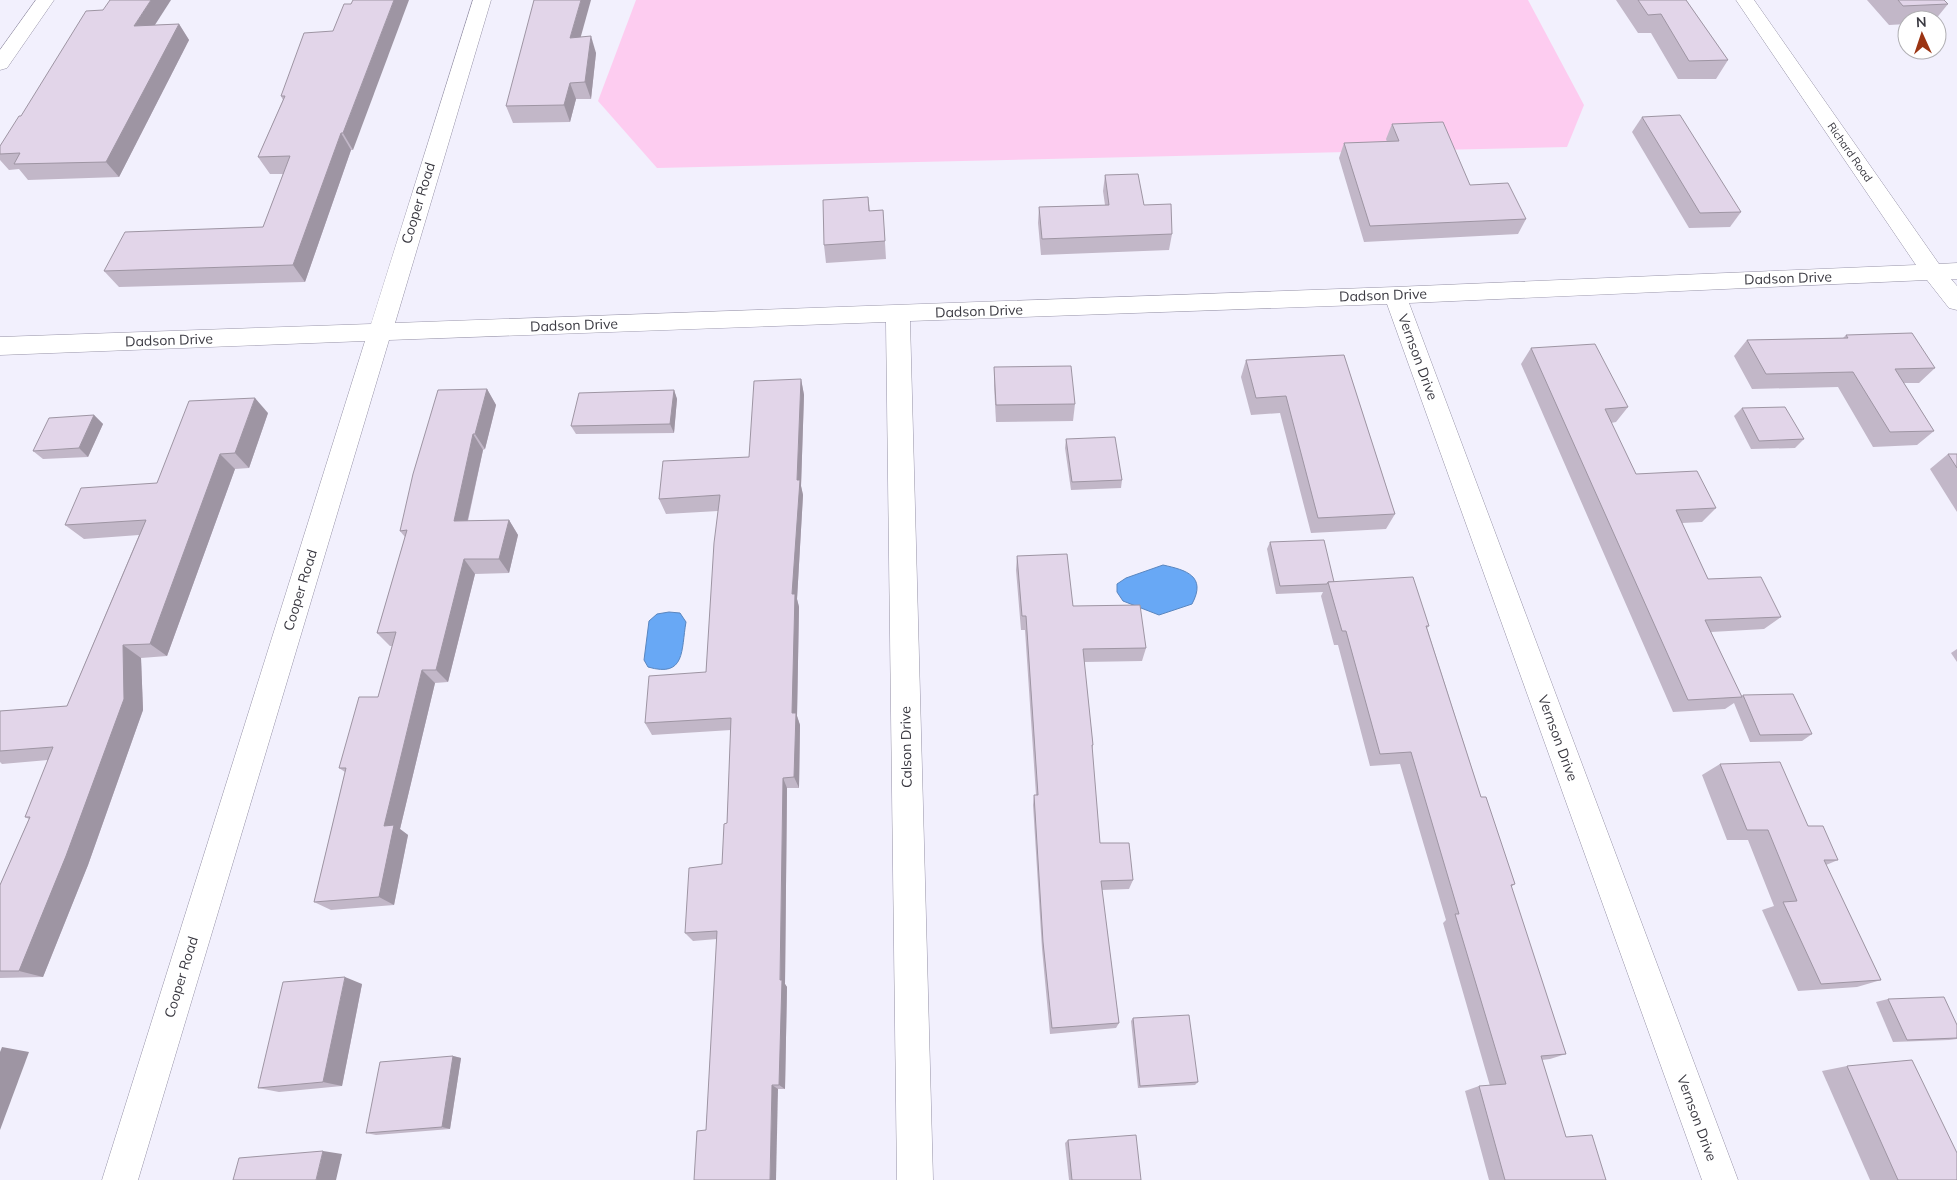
<svg xmlns="http://www.w3.org/2000/svg" width="1957" height="1180" viewBox="0 0 1957 1180" font-family="Mulish,sans-serif">
	<style>
		.green { fill: #fdccf0 }
		.water { fill: #68a8f5; stroke: #5a86bf }
		.lines { fill: none; stroke-linecap: round; stroke-linejoin: round }
		.street-casing { stroke: #9692a7; stroke-width: 1 }
		.street { fill: #fff; fill-rule: evenodd }
		.wall { fill: #c2b7c8 }
		.shaded-wall { fill: #9e95a3 }
		.building { fill: #e2d5e9; stroke: #9e95a3 }
		.labels { text-anchor: middle; dominant-baseline: central; stroke-width: 4; stroke-linejoin: round; paint-order: stroke }
		.far-street-label { font-size: 11px; fill: #393840; stroke: #fff }
		.street-label { font-size: 14px; fill: #393840; stroke: #fff }
	</style>
	<rect width="100%" height="100%" fill="#f2f0fd"/>
	<!-- green -->
	<polygon class="green" points="636,0 1528,0 1584,105 1567,147 657,168 598,101"/>
	<!-- water -->
	<g class="water">
		<path d="M 1163,565 C 1186,570 1207,576 1192,604 L 1159,615 L 1123,601 L 1117,592 L 1117,584 L 1126,578 Z"/>
		<path d="M 669,612 L 680,613 L 686,622 C 681,650 686,678 648,667 L 644,660 L 649,621 L 657,614 Z"/>
	</g>
	<g class="lines">
		<defs>
			<g id="street">
				<polygon points="36,0 54,0 7,68 0,70 0,50"/>
				<polygon points="473,0 491,0 395,323 1395,287 1916,265 1736,0 1754,0 1939,264 1957,263 1957,279 1951,279 1957,286 1957,310 1949,308 1927,280 1409,303 1738,1180 1702,1180 1387,304 910,321 933,1180 897,1180 886,322 389,340 138,1180 102,1180 365,341 0,355 0,337 371,324"/>
			</g>
		</defs>
		<!-- street casing -->
		<use href="#street" class="street-casing"/>
		<!-- street -->
		<use href="#street" class="street"/>
	</g>
	<!-- wall -->
	<g class="wall">
		<polygon points="1616,0 1686,0 1728,60 1716,79 1678,79 1651,33 1638,33"/>
		<polygon points="1867,0 1944,0 1948,4 1935,20 1907,20 1907,24 1889,25"/>
		<polygon points="179,24 189,40 119,177 28,180 19,169 9,170 0,160 0,146 21,116 155,25"/>
		<polygon points="333,31 353,150 351,150 305,282 119,287 104,271 263,227 283,174 270,174 258,157 283,100 281,96"/>
		<polygon points="581,37 596,53 591,99 576,99 570,122 513,123 506,106"/>
		<polygon points="1642,117 1741,212 1730,227 1689,228 1632,132"/>
		<polygon points="1392,124 1470,185 1526,219 1518,234 1364,242 1339,158 1344,143 1387,142 1386,139"/>
		<polygon points="1105,175 1144,205 1172,234 1169,250 1041,255 1038,223 1039,207 1105,205 1103,191"/>
		<polygon points="868,197 870,211 883,210 886,259 826,263 824,245"/>
		<polygon points="1846,335 1935,368 1919,383 1904,383 1934,431 1917,445 1873,447 1838,387 1752,389 1734,356 1747,340 1843,338"/>
		<polygon points="1531,348 1628,407 1616,422 1611,423 1636,474 1716,508 1702,522 1682,523 1708,579 1781,617 1764,629 1711,632 1741,696 1743,695 1812,734 1802,741 1750,742 1734,703 1725,709 1673,712 1521,364"/>
		<polygon points="1344,355 1395,514 1386,529 1311,533 1280,413 1251,415 1241,377 1246,360"/>
		<polygon points="994,367 1075,404 1073,421 996,422 994,385"/>
		<polygon points="801,379 804,395 801,486 803,495 797,599 799,607 797,716 800,725 799,788 787,788 785,984 787,987 785,1089 778,1089 706,1130 717,939 693,941 685,933 722,864 727,823 731,730 652,735 645,723 706,672 718,511 666,514 659,499 749,457"/>
		<polygon points="487,389 496,405 485,449 483,450 468,521 509,520 518,535 509,573 475,574 448,682 435,683 400,829 408,835 394,905 331,910 314,902 345,772 339,768 378,697 392,646 390,646 377,633 405,537 400,531"/>
		<polygon points="674,390 677,399 674,433 576,434 571,426"/>
		<polygon points="1742,408 1804,439 1795,448 1751,449 1734,416"/>
		<polygon points="268,413 249,468 235,469 167,656 141,658 143,710 88,865 43,977 0,978 0,885 29,819 25,817 48,760 2,764 0,762 0,711 67,706 139,535 84,539 65,525 157,483"/>
		<polygon points="94,415 103,424 88,457 43,459 33,451"/>
		<polygon points="1066,439 1122,480 1121,488 1071,490 1065,448"/>
		<polygon points="1948,454 1957,454 1957,512 1930,469"/>
		<polygon points="1270,542 1334,582 1429,626 1427,628 1481,797 1515,884 1511,887 1566,1054 1550,1059 1542,1060 1566,1137 1606,1180 1489,1180 1465,1091 1479,1086 1490,1086 1443,923 1446,920 1400,764 1370,766 1338,645 1334,645 1321,596 1323,592 1276,594 1267,549"/>
		<polygon points="1017,556 1073,606 1146,648 1142,661 1084,662 1093,745 1092,750 1100,843 1133,880 1129,889 1102,890 1119,1023 1116,1028 1050,1034 1042,949 1033,805 1034,795 1036,795 1025,630 1021,630 1016,570"/>
		<polygon points="1957,649 1957,662 1951,653"/>
		<polygon points="1720,764 1808,826 1838,860 1826,865 1881,980 1857,987 1798,991 1762,910 1774,906 1748,840 1727,840 1702,775"/>
		<polygon points="362,984 342,1086 279,1092 258,1088"/>
		<polygon points="1888,999 1957,1025 1957,1039 1949,1040 1893,1042 1876,1002"/>
		<polygon points="1133,1018 1198,1082 1195,1085 1138,1088 1131,1021"/>
		<polygon points="453,1056 461,1058 450,1129 376,1135 366,1133"/>
		<polygon points="1847,1066 1957,1180 1870,1180 1822,1071"/>
		<polygon points="1068,1140 1141,1180 1069,1180 1065,1143"/>
	</g>
	<!-- shaded-wall -->
	<g class="shaded-wall">
		<polygon points="151,0 171,0 144,42 134,26"/>
		<polygon points="394,0 409,0 353,150 343,133"/>
		<polygon points="581,0 591,0 576,54 570,38"/>
		<polygon points="179,24 189,40 119,177 106,162"/>
		<polygon points="591,36 596,53 591,99 585,82"/>
		<polygon points="570,83 576,99 570,122 564,105"/>
		<polygon points="341,133 351,150 305,282 293,265"/>
		<polygon points="801,379 804,395 801,486 803,495 797,599 799,607 797,716 800,725 799,788 794,777 792,713 792,594 797,480"/>
		<polygon points="487,389 496,405 485,449 475,434"/>
		<polygon points="674,390 677,399 674,433 670,424"/>
		<polygon points="255,398 268,413 249,468 235,453"/>
		<polygon points="94,415 103,424 88,457 79,448"/>
		<polygon points="473,434 483,450 464,536 454,521"/>
		<polygon points="220,454 235,469 167,656 150,644"/>
		<polygon points="509,520 518,535 509,573 499,559"/>
		<polygon points="464,559 475,574 448,682 436,670"/>
		<polygon points="123,645 141,658 143,710 88,865 43,977 19,971"/>
		<polygon points="422,670 435,683 400,829 408,835 394,905 379,897 384,826"/>
		<polygon points="783,778 787,788 785,984 787,987 785,1089 779,1085"/>
		<polygon points="345,977 362,984 342,1086 323,1082"/>
		<polygon points="2,1047 29,1052 0,1130 0,1052"/>
		<polygon points="453,1056 461,1058 450,1129 442,1127"/>
		<polygon points="772,1085 778,1089 776,1180 770,1180"/>
		<polygon points="323,1151 342,1154 336,1180 316,1180"/>
	</g>
	<!-- building -->
	<g class="building">
		<polygon points="110,0 151,0 134,26 179,24 106,162 14,164 20,153 0,154 0,146 19,116 21,116 86,11 103,10"/>
		<polygon points="353,0 394,0 343,133 341,133 293,265 104,271 125,232 263,227 290,156 258,157 285,96 281,96 304,33 333,31 344,4 351,4"/>
		<polygon points="534,0 581,0 570,38 591,36 585,82 570,83 564,105 506,106"/>
		<polygon points="1638,0 1686,0 1728,60 1689,61 1661,14 1648,15"/>
		<polygon points="1898,0 1944,0 1948,4 1903,6"/>
		<polygon points="1680,115 1741,212 1700,213 1642,117"/>
		<polygon points="1443,122 1470,185 1508,183 1526,219 1370,226 1344,143 1399,141 1392,124"/>
		<polygon points="1138,174 1144,205 1171,204 1172,234 1042,239 1039,207 1109,205 1105,175"/>
		<polygon points="868,197 869,211 883,210 885,241 824,245 823,200"/>
		<polygon points="1912,333 1935,368 1895,369 1934,431 1890,432 1853,372 1766,374 1747,340 1848,338 1846,335"/>
		<polygon points="1595,344 1628,407 1605,409 1636,474 1697,471 1716,508 1676,510 1708,579 1761,577 1781,617 1705,620 1742,697 1688,700 1531,348"/>
		<polygon points="1344,355 1395,514 1318,518 1286,396 1256,398 1246,360"/>
		<polygon points="1071,366 1075,404 996,405 994,367"/>
		<polygon points="801,379 797,480 800,480 792,594 795,594 792,713 796,713 794,777 783,778 780,980 782,980 779,1085 772,1085 770,1180 694,1180 697,1131 706,1130 717,931 685,933 689,868 722,864 724,824 727,823 731,718 645,723 649,676 706,672 714,543 720,495 659,499 663,461 749,457 754,381"/>
		<polygon points="487,389 475,434 473,434 454,521 509,520 499,559 464,559 436,670 422,670 384,826 394,825 379,897 314,902 346,768 339,768 359,697 378,697 396,632 377,633 407,530 400,531 413,474 438,390"/>
		<polygon points="674,390 670,424 571,426 579,393"/>
		<polygon points="255,398 235,453 220,454 150,644 123,645 124,699 66,856 19,971 0,971 0,885 30,817 25,817 53,747 0,751 0,711 67,706 146,520 65,525 81,488 157,483 189,401"/>
		<polygon points="1785,407 1804,439 1759,441 1742,408"/>
		<polygon points="94,415 79,448 33,451 49,418"/>
		<polygon points="1115,437 1122,480 1072,482 1066,439"/>
		<polygon points="1948,454 1957,454 1957,468"/>
		<polygon points="1324,540 1334,582 1328,582 1327,584 1280,586 1270,542"/>
		<polygon points="1067,554 1073,606 1140,605 1146,648 1083,649 1093,745 1092,745 1100,843 1129,843 1133,880 1101,881 1119,1023 1052,1028 1043,942 1034,795 1038,795 1026,616 1022,616 1017,556"/>
		<polygon points="1413,577 1429,626 1426,626 1481,797 1486,797 1515,884 1511,885 1566,1054 1541,1056 1566,1137 1592,1135 1606,1180 1505,1180 1479,1086 1506,1084 1455,914 1459,914 1411,752 1380,754 1346,631 1342,631 1328,582"/>
		<polygon points="1793,694 1812,734 1760,735 1743,695"/>
		<polygon points="1780,762 1808,826 1823,826 1838,860 1824,860 1881,980 1821,984 1783,902 1797,901 1768,830 1747,830 1720,764"/>
		<polygon points="345,977 323,1082 258,1088 283,982"/>
		<polygon points="1944,997 1957,1025 1957,1038 1907,1040 1888,999"/>
		<polygon points="1189,1015 1198,1082 1140,1086 1133,1018"/>
		<polygon points="453,1056 442,1127 366,1133 380,1062"/>
		<polygon points="1912,1060 1957,1153 1957,1180 1898,1180 1847,1066"/>
		<polygon points="1136,1135 1141,1180 1072,1180 1068,1140"/>
		<polygon points="323,1151 316,1180 233,1180 239,1158"/>
	</g>
	<g class="labels">
		<!-- far-street labels -->
		<g class="far-street-label">
			<text transform="translate(1850 152) rotate(55)">Richard Road</text>
		</g>
		<!-- street labels -->
		<g class="street-label">
			<text transform="translate(418 203) rotate(-73)">Cooper Road</text>
			<text transform="translate(1788 278) rotate(-2)">Dadson Drive</text>
			<text transform="translate(1383 295) rotate(-2)">Dadson Drive</text>
			<text transform="translate(979 311) rotate(-2)">Dadson Drive</text>
			<text transform="translate(574 325) rotate(-2)">Dadson Drive</text>
			<text transform="translate(169 340) rotate(-2)">Dadson Drive</text>
			<text transform="translate(1418 357) rotate(70)">Vernson Drive</text>
			<text transform="translate(300 590) rotate(-73)">Cooper Road</text>
			<text transform="translate(1558 738) rotate(70)">Vernson Drive</text>
			<text transform="translate(906 747) rotate(-91)">Calson Drive</text>
			<text transform="translate(181 977) rotate(-73)">Cooper Road</text>
			<text transform="translate(1697 1118) rotate(70)">Vernson Drive</text>
		</g>
	</g>
	<!-- north arrow -->
	<g transform="translate(1922 35) rotate(357)"><circle r="24" fill="#ffffff" stroke="#b0afb3"/>
	<path d="M0-4L9 19L0 12L-9 19Z" fill="#9b3413"/>
	<text y="-8" font-size="14" font-weight="bold" text-anchor="middle" fill="#393840">N</text>
	</g>
</svg>
